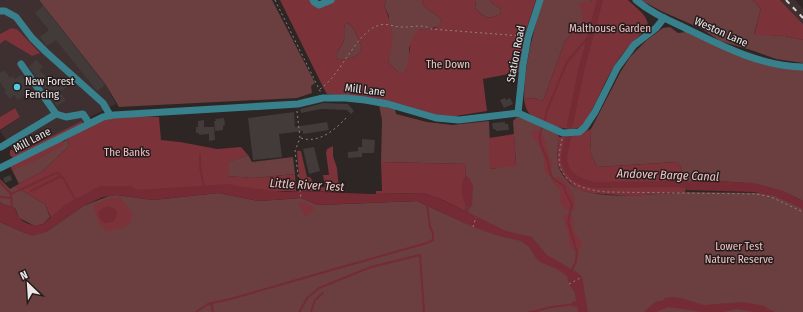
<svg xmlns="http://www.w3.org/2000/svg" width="803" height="312" viewBox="0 0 803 312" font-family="'Fira Sans Condensed',sans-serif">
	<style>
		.built { fill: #3e3031 }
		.green { fill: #6b3e40 }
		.forest { fill: #7b3239; fill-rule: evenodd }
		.water { fill: #742b33 }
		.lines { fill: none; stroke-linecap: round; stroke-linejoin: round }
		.stream { stroke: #742b33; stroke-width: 2 }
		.canal { stroke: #742b33; stroke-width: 6 }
		.building { fill: #433a3a }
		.path { stroke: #8c8484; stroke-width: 1; stroke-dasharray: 2 3; stroke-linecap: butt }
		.minor { stroke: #38808b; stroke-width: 7 }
		.rail { stroke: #d9d3d3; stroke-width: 2; stroke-dasharray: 5 5; stroke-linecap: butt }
		.poi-dot { fill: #54cadd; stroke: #241c1c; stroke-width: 1.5 }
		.labels { text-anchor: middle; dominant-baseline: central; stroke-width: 3; stroke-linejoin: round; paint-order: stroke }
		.park-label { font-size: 11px; fill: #f0c2c3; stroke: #241c1c }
		.street-label { font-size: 11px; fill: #ede7e7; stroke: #241c1c }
		.poi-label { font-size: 11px; fill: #ede7e7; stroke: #241c1c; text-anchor: start }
		.water-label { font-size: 12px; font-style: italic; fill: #f4c5c6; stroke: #241c1c }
	</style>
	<rect width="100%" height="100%" fill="#2e2525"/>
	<!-- built -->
	<g class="built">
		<polygon points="0,0 39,0 106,85 116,104 16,154 0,131 20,117 14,108 0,117 0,44 5,40 32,56 23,36 17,29 11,28 0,34"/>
		<polygon points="780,0 795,0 803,9 803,24"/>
	</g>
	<!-- green -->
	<g class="green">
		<polygon points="39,0 272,0 315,83 311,86 312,93 297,98 119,107 106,85"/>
		<path d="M 386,0 L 422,0 C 423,12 439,11 442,23 L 440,26 L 424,30 L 419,29 L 409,48 L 409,64 L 405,72 L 398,72 L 389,63 L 389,16 L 384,6 Z"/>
		<path d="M 476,0 L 490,0 L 492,3 L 501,9 L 500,14 C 487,21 484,17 475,8 Z"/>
		<path d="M 543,0 L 591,0 L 582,12 L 582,23 L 565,41 L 543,101 L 533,98 L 524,99 C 524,65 533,32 543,0 Z"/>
		<polygon points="641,0 753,0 761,9 754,34 785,36 803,40 803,63 776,59 754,51 720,41 702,29 661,11"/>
		<path d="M 348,23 L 354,29 L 362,48 C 359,58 348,59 339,60 L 337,58 C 336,50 342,47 344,40 C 345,35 343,30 345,24 Z"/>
		<path d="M 670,27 L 678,33 L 686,32 L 714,45 L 803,70 L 803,201 C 763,180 731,181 688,182 L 678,162 L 597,167 L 590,152 L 591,129 L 621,71 L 630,57 L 648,39 L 663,28 Z"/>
		<path d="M 379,105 L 395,109 L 396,114 L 427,122 L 452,125 L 489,121 L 491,169 L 516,165 L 513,121 L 517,117 L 525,119 L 558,134 L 559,137 C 559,143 556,158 558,164 C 560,174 569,185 579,189 C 605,200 648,194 676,193 L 676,192 L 769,193 L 803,208 L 803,312 L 0,312 L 0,222 L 25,233 L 46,232 L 83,206 L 109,196 L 117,195 L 153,200 L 218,193 L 259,201 L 301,198 L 318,205 L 417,201 L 465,223 L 466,164 L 381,162 L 382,120 Z"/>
		<polygon points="67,139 69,146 43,171 19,184 12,170 45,155"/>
		<polygon points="248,155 252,162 293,157 295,174 253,178 227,176 228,162"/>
		<polygon points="0,179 10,189 15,186 45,204 50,217 43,224 35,226 19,218 15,208 3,204 0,202"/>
	</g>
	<!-- forest -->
	<g class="forest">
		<path d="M 280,0 L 313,0 L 314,2 L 331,0 L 386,0 L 384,6 C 389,17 394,31 392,44 C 391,50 388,56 389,63 L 398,72 L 405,72 C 412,57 406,41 419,29 C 426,30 438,29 442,23 C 439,11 423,12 422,0 L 476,0 L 475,8 C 484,17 487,21 500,14 L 501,9 L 492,3 L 490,0 L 536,0 L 526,31 L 519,72 L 483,79 L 487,111 L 456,116 L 438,116 L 373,98 L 327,94 L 324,89 ZM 348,23 L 354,29 L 362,48 C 359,58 348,59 339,60 L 337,58 C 336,50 342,47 344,40 C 345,35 343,30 345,24 Z"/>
		<path d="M 591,0 L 628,0 C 635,7 648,15 648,26 C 641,35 632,42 625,51 C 614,64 606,80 599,96 C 595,103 587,123 580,127 C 570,132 553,126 544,122 C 531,116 526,114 524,99 L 533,98 L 543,101 L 565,41 L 582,23 L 582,12 L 579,5 L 581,2 L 590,2 Z"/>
		<polygon points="753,0 780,0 803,24 803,40 785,36 754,35 761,9"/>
		<polygon points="11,28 17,29 40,53 32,56 5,40 0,44 0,34"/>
		<polygon points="15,108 20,117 0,130 0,117"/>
		<polygon points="126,116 159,117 161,140 180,142 217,149 241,147 248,155 229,162 228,176 253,178 295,174 296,191 164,194 118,187 51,218 45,204 15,186 43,171 69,146 67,139 91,124 105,120"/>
		<polygon points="82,121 83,123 75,129 14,159 10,155 10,150 13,150 16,154"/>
		<path d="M 534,129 C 545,133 546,143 548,153 C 549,156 551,159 552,162 C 552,166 552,171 552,175 L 549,176 L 547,175 L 544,169 L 544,159 L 541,149 L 531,133 L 532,130 Z"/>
		<polygon points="591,129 590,152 597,167 678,162 688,182 685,192 630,196 591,193 577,189 566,179 557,163 559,137 574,136"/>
		<polygon points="514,134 516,166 490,169 489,138"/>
		<polygon points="63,140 64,145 28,164 12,170 10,166"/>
		<polygon points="333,146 333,156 337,168 338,179 340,192 302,191 299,177 297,151 301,151 307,177 310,177 317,188 325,187 323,175 329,175 326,153 327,149"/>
		<polygon points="381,162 466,164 465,211 445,201 423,193 376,194 376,191 382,191"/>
		<path d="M 556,177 C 568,179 579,199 573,211 L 566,210 L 559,201 L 561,191 L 551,180 Z"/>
		<polygon points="120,197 132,213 131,222 122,228 108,231 99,224 93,205 108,199"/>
		<path d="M 300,202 L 304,202 L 315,208 L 306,217 C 303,212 301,209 299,204 Z"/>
		<path d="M 565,214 L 571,215 L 572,217 L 574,232 L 582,243 C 582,248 579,250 574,251 L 570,246 L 569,237 L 564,220 L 564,216 Z"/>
	</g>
	<!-- water -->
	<g class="water">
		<path d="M 466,176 L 470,179 L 473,187 L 472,205 L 471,207 L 468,208 C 462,201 459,183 466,176 Z"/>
		<polygon points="712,181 754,183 783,191 803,201 803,209 775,196 753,192 686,190 688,182"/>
		<path d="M 229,184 L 235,186 L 284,192 L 300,191 L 370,194 L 423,193 L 445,201 L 506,231 L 532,237 L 547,255 L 578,273 L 582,277 L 588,312 L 578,312 L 577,306 L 573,307 L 572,302 L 576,301 L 575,293 L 569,284 L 567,276 L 557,269 L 540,262 L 536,258 L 530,248 L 521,241 L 499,236 L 473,227 L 417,201 L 318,205 L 301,198 L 259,201 L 218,193 L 153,200 L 117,195 L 103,197 L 83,206 L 46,232 L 32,236 L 0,222 L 0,202 L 3,204 L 15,208 C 16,211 17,215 19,217 C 23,224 36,227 43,224 L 65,205 L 100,186 L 131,186 L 137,190 Z"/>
		<path d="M 107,206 L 115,209 L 117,212 L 115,220 C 106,226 100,223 98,213 L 101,209 Z"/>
		<path d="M 673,297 L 681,298 L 704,305 L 743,302 L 765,306 L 768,309 L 775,312 L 754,312 L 737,309 L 723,312 L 703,312 L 668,307 L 656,312 L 644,312 C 650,307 654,300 662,301 L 665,298 Z"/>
	</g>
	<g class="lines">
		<!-- stream -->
		<g class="stream">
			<polyline points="545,120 547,110 567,62 590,35"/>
			<path d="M 542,127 C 536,143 544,148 548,162 C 549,167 549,173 552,177 C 555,181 561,183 564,186 L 566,193 L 572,204 L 568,222 L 577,252 L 576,261 L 572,270"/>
			<polyline points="200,155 200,167 204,187"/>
			<polyline points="0,182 11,194 12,208"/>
			<polyline points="31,191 61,176"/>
			<polyline points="11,194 54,174 58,173 63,178 76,201"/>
			<polyline points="0,197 11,198"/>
			<polyline points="466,215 468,208"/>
			<polyline points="211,303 213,312"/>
			<polyline points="196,312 208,304 234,298 335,269 427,243 433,240 433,233 430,227 427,205"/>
			<polyline points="299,312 304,304 307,298 319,288 371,267 420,255 424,312"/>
			<polyline points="311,312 315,300 323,293"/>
			<polyline points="530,312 536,311 551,307 576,304"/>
		</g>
		<!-- canal -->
		<g class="canal">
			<polyline points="570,125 581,71 600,0"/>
			<path d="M 568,138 C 567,144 565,151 564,157 C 564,175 580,183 595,185 L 671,184 L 695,185"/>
		</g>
	</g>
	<!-- building -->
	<g class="building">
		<polygon points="43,6 105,85 97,91 56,40 47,46 40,37 49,30 35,13"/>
		<polygon points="36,60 43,67 39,70 47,78 52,79 51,85 57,81 59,83 62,81 67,87 60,92 66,100 57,106 50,96 56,91 45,89 41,85 42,82 41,83 29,67"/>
		<polygon points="4,70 10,78 13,76 15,79 21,75 32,90 18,100 14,95 10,99 4,92 6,91 0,82 0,73"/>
		<polygon points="505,98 506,100 510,98 513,104 504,108 500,100"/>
		<polygon points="323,103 348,104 354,111 351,114 347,110 321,109 301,113 300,109"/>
		<polygon points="294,112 295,127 327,122 329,130 303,134 303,131 279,134 282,157 253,160 248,118"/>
		<polygon points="224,118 225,125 223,126 223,130 215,131 214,121 216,121 215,119"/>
		<polygon points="204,120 204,127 214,127 215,140 209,141 209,134 199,135 199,133 196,133 196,127 198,127 198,121"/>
		<polygon points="505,122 505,124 508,124 509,130 496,131 495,129 493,129 492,123"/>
		<polygon points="362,139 375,140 374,153 362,153 362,157 348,158 348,152 358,151 358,147 362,147"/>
		<polygon points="314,147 320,171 309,174 303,149"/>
		<polygon points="10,175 12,180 5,183 3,178"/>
	</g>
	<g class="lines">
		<!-- path -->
		<g class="path">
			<polyline points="275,0 321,93"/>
			<path d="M 320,89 C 342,74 357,30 380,25 C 388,23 394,27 401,27 C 413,28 421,23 431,29 L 522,36"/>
			<polyline points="297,111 300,138 295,151 301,198"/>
			<path d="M 301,138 C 318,144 335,130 346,118"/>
			<path d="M 562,139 C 561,145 559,152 559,158 C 559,184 586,190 606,192 L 756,194 L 771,197 L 803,212"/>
			<polyline points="473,227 476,217"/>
			<polyline points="569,284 582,277"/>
		</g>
		<!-- minor -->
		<g class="minor">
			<polyline points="313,0 314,2 319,5 331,0"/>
			<path d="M 636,0 C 650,12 666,19 681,26 C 720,45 759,66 803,67"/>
			<polyline points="0,11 5,11 16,17 32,38 46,52 103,103 110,115"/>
			<polyline points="21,64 56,114 66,117 83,114 89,123"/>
			<polyline points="518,113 523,65 528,37 540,0"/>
			<polyline points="1,147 56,114"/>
			<polyline points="0,168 103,117 114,115 298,104 323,98 346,98 365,100 388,104 436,118 459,120 518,113 563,133 579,132 585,127 595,112 617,68 634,45 656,28 664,18"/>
		</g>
		<!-- rail -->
		<polyline class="rail" points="786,0 803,18"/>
	</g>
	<!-- markers -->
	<circle class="poi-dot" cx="17" cy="87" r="4"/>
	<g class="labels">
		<!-- park labels -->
		<g class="park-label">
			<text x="610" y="28">Malthouse Garden</text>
			<text x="448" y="64">The Down</text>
			<text x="127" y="152">The Banks</text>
			<text x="739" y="246">Lower Test<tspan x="739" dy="13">Nature Reserve</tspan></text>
		</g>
		<!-- street labels -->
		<g class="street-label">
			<text transform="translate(721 32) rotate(24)">Weston Lane</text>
			<text transform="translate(516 54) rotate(-79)">Station Road</text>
			<text transform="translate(365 90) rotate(7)">Mill Lane</text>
			<text transform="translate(32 140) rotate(-28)">Mill Lane</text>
		</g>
		<!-- poi labels -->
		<g class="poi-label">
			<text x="25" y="81">New Forest<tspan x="25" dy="13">Fencing</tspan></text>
		</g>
		<!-- water labels -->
		<g class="water-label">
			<text transform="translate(668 175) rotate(2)">Andover Barge Canal</text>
			<text transform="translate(307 185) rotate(3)">Little River Test</text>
		</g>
	</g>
	<!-- north arrow -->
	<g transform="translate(28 284) rotate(335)" stroke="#241c1c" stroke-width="3" paint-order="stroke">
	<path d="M0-3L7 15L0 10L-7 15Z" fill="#ede7e7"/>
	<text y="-6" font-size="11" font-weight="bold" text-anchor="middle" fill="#ede7e7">N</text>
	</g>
</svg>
